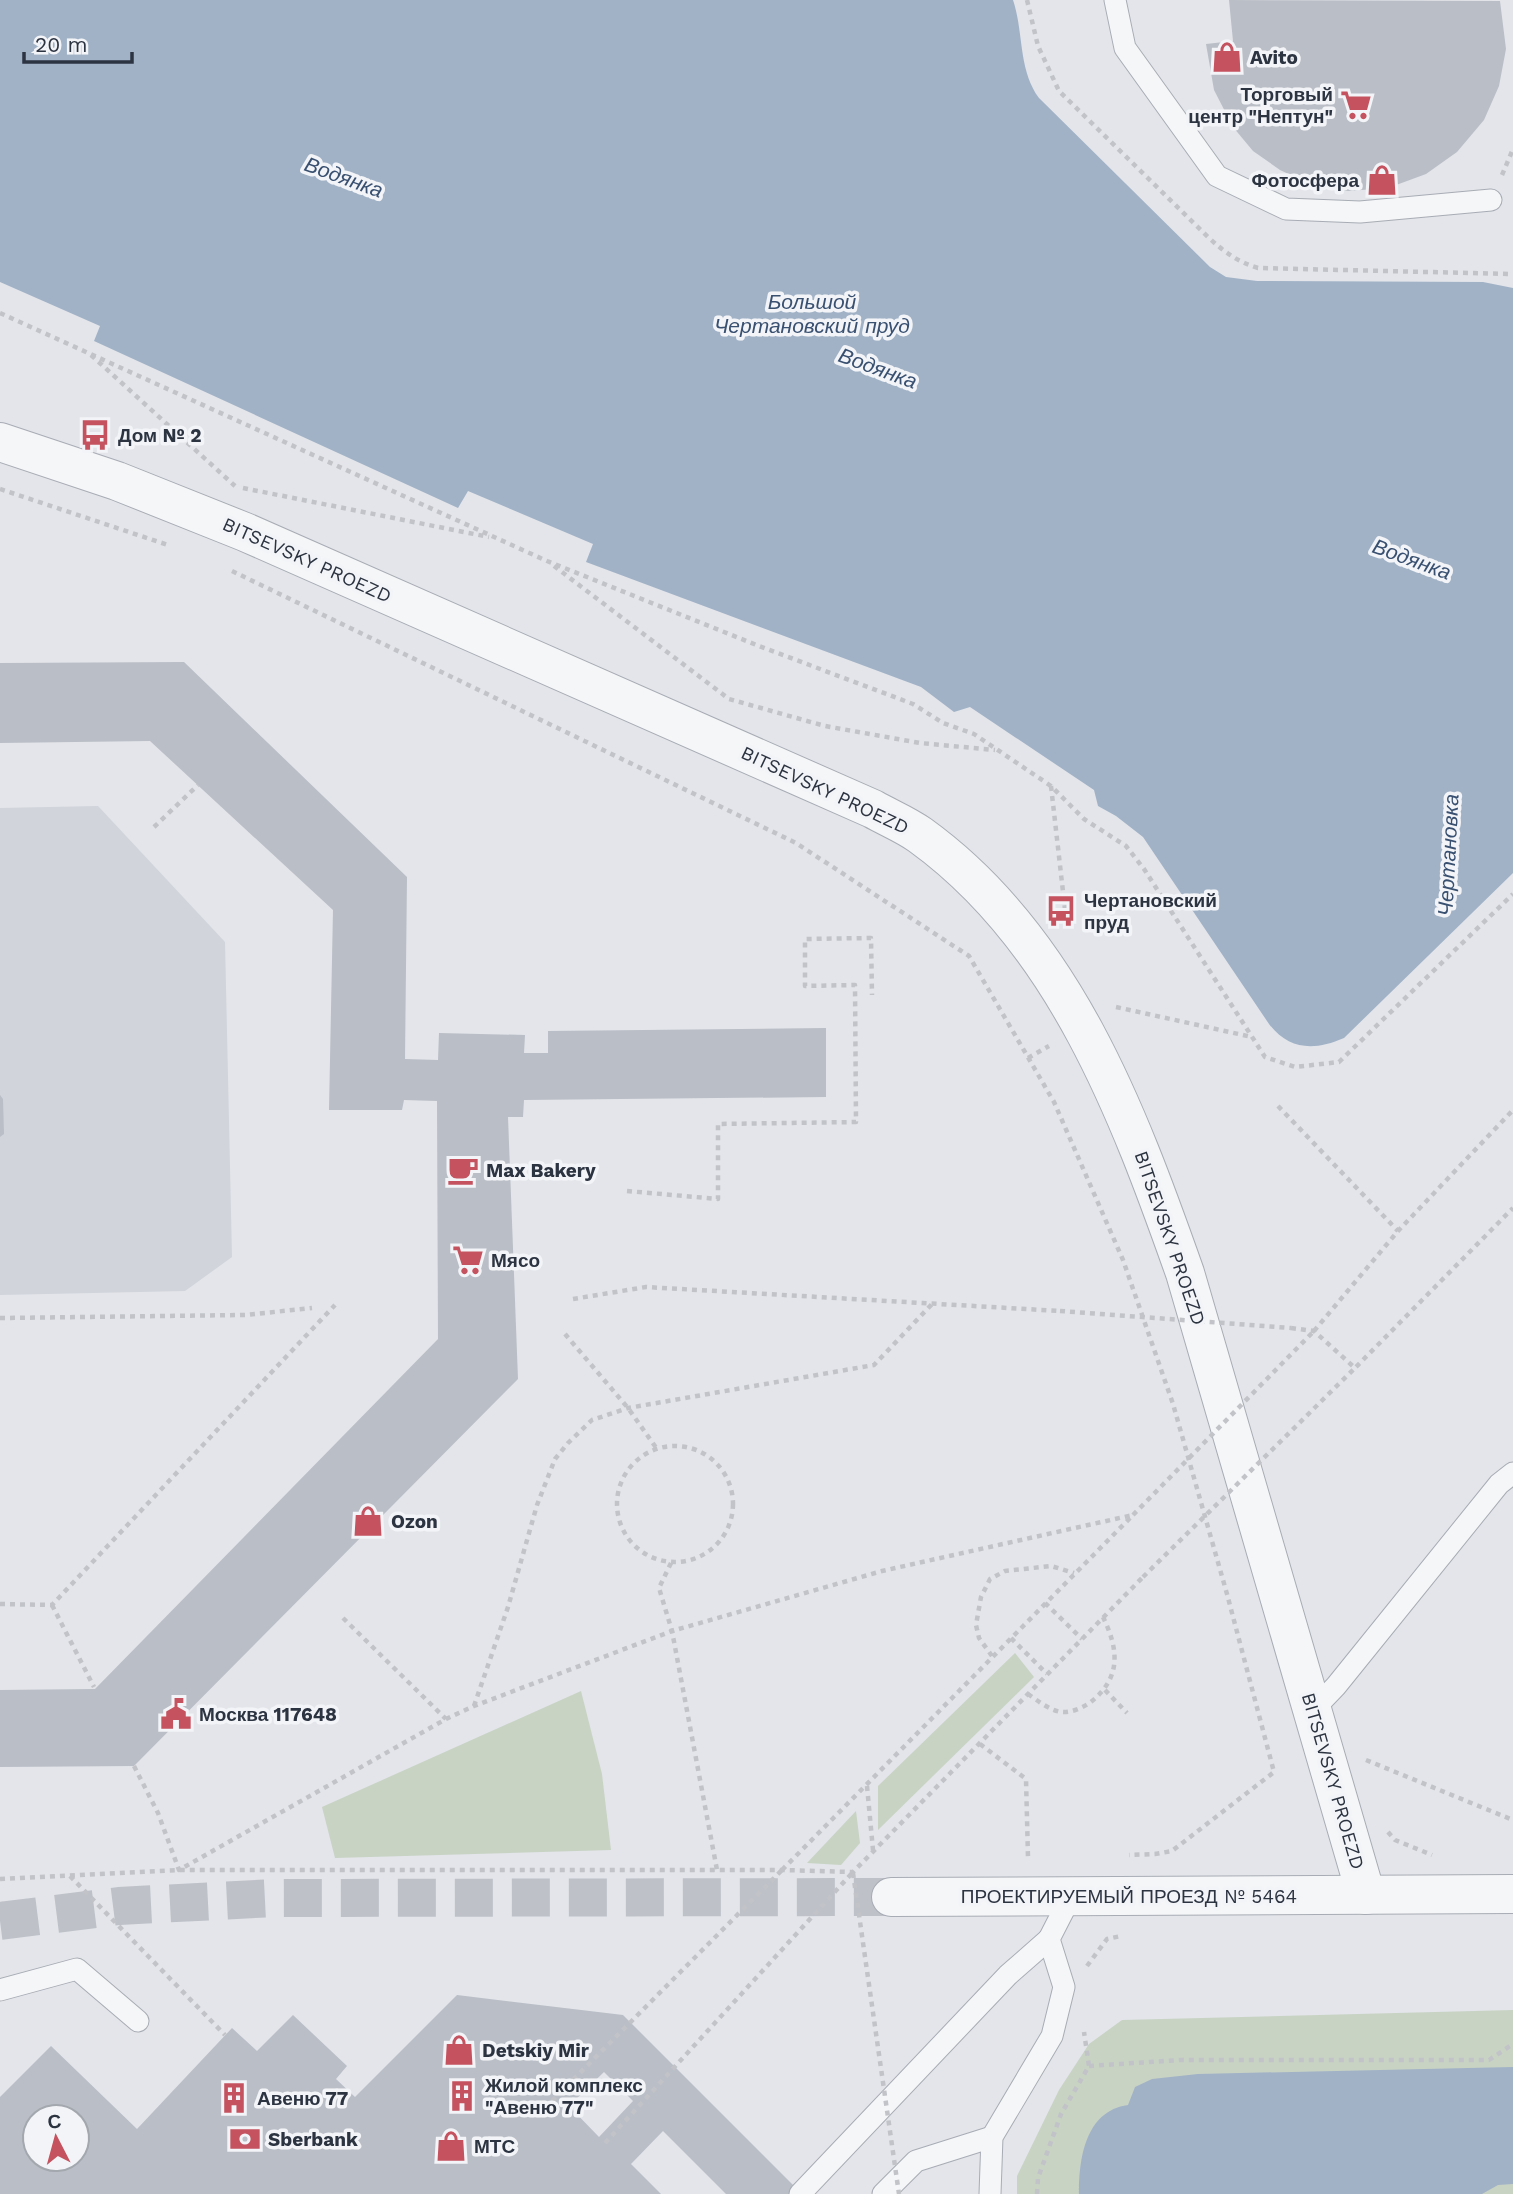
<svg xmlns="http://www.w3.org/2000/svg" width="1513" height="2194" viewBox="0 0 1513 2194" font-family="'Work Sans',sans-serif">
	<style>
		.built { fill: #d1d4db }
		.green { fill: #c8d3c4 }
		.water { fill: #a1b2c7 }
		.building { fill: #babec6; fill-rule: evenodd }
		.lines { fill: none; stroke-linecap: round; stroke-linejoin: round }
		.minor-tunnel { stroke: #bec1c8; stroke-width: 38; stroke-dasharray: 38 19; stroke-linecap: butt }
		.service-casing { stroke: #a8acb4; stroke-width: 23 }
		.minor-casing { stroke: #a8acb4; stroke-width: 40 }
		.path { stroke: #c1c3c8; stroke-width: 4.5; stroke-dasharray: 5 5; stroke-linecap: butt }
		.service { stroke: #f5f6f8; stroke-width: 21 }
		.minor { stroke: #f5f6f8; stroke-width: 38 }
		.path-bridge { stroke: #c1c3c8; stroke-width: 4.5; stroke-dasharray: 5 5; stroke-linecap: butt }
		.labels { text-anchor: middle; dominant-baseline: central; stroke-width: 7; stroke-linejoin: round; paint-order: stroke }
		.poi-label { font-size: 19px; font-weight: bold; fill: #2c3341; stroke: #f2f4f7; text-anchor: start }
		.street-label { font-size: 19px; fill: #2c3341; stroke: #f2f4f7 }
		.water-label { font-size: 21px; font-style: italic; fill: #395071; stroke: #f2f4f7 }
	</style>
	<rect width="100%" height="100%" fill="#e3e5ea"/>
	<!-- built -->
	<polygon class="built" points="98,806 225,942 232,1257 185,1291 0,1295 0,808"/>
	<!-- green -->
	<g class="green">
		<polygon points="1015,1653 1034,1677 878,1830 878,1786"/>
		<polygon points="581,1691 602,1774 611,1850 335,1858 322,1807"/>
		<polygon points="856,1811 860,1843 841,1865 807,1863"/>
		<polygon points="1513,2010 1513,2194 1017,2194 1017,2176 1059,2090 1089,2044 1122,2020"/>
	</g>
	<!-- water -->
	<g class="water">
		<path d="M 0,0 L 1013,0 C 1024,33 1018,69 1039,98 L 1210,267 L 1226,277 L 1257,281 L 1483,282 L 1513,288 L 1513,873 L 1344,1038 C 1314,1051 1289,1050 1269,1024 L 1143,837 L 1116,816 L 1098,806 L 1094,790 L 970,707 L 954,712 L 921,687 L 586,562 L 593,544 L 468,491 L 458,508 L 94,341 L 100,326 L 0,282 Z"/>
		<path d="M 1513,2067 L 1513,2184 L 1498,2185 L 1482,2194 L 1079,2194 C 1079,2159 1085,2111 1128,2105 L 1135,2087 L 1152,2079 L 1198,2074 Z"/>
	</g>
	<!-- building -->
	<g class="building">
		<polygon points="1229,0 1500,1 1506,49 1499,86 1484,120 1457,152 1426,174 1388,188 1348,191 1312,185 1280,170 1253,151 1233,127 1214,90 1206,44 1233,41"/>
		<polygon points="184,662 407,877 405,1059 438,1060 439,1033 525,1035 524,1053 548,1053 548,1031 826,1028 826,1097 524,1100 523,1117 508,1117 518,1379 134,1766 0,1767 0,1690 95,1689 438,1339 437,1101 404,1100 402,1110 329,1110 333,910 150,741 0,743 0,663"/>
		<polygon points="0,1095 3,1099 4,1134 0,1137"/>
		<path d="M 457,1995 L 623,2015 L 797,2189 L 792,2194 L 726,2194 L 663,2131 L 631,2164 L 661,2194 L 0,2194 L 0,2097 L 51,2046 L 137,2129 L 232,2028 L 257,2051 L 293,2015 L 347,2066 L 336,2079 L 355,2097 ZM 604,2072 L 633,2101 L 599,2137 L 569,2106 ZM 35,2117 L 77,2117 L 77,2159 L 35,2159 Z"/>
	</g>
	<g class="lines">
		<!-- minor-tunnel -->
		<polyline class="minor-tunnel" points="0,1921 119,1906 274,1898 891,1897"/>
		<defs>
			<g id="service">
				<polyline points="1115,0 1125,48 1217,176 1286,209 1360,212 1491,200"/>
				<polyline points="1312,1711 1336,1686 1499,1484 1513,1473"/>
				<polyline points="0,1990 77,1969 138,2021"/>
				<polyline points="800,2194 1008,1975 1049,1939"/>
				<polyline points="883,2194 916,2161 992,2137"/>
				<polyline points="990,2194 992,2137 1052,2036 1064,1987 1049,1939 1071,1896"/>
			</g>
			<g id="minor">
				<path d="M 0,442 L 117,481 L 245,532 L 873,809 C 889,818 906,825 920,835 C 1064,939 1128,1112 1185,1273 L 1366,1895"/>
				<polyline points="891,1897 1513,1894"/>
			</g>
		</defs>
		<!-- service casing -->
		<use href="#service" class="service-casing"/>
		<!-- minor casing -->
		<use href="#minor" class="minor-casing"/>
		<!-- path -->
		<g class="path">
			<path d="M 1027,0 L 1038,46 L 1059,91 L 1208,237 C 1224,252 1238,262 1258,268 L 1513,274"/>
			<polyline points="1502,175 1513,149"/>
			<polyline points="0,313 547,561 759,646 913,704 943,723 974,734 1051,786 1084,819 1126,846 1144,869 1265,1057 1295,1067 1339,1062 1513,894"/>
			<polyline points="91,355 235,486"/>
			<polyline points="243,488 489,537"/>
			<polyline points="0,489 168,545"/>
			<polyline points="554,566 729,699 825,726 920,743 995,750"/>
			<polyline points="232,571 796,843 969,956 1054,1102 1123,1260 1173,1404 1227,1594 1274,1772 1172,1851 1155,1854 1129,1855"/>
			<polyline points="1051,786 1067,927"/>
			<polyline points="154,827 198,785"/>
			<polyline points="1116,1007 1252,1037"/>
			<polyline points="1028,1058 1049,1046"/>
			<polyline points="1278,1106 1398,1231"/>
			<polyline points="627,1191 718,1199 718,1124 856,1122 855,985 805,986 805,939 871,938 872,995"/>
			<polyline points="573,1299 646,1287 1060,1311"/>
			<polyline points="0,1318 245,1315 312,1308"/>
			<polyline points="1291,1328 1314,1331 1355,1368 1513,1208"/>
			<polyline points="1314,1331 1398,1231 1513,1110"/>
			<polyline points="565,1334 628,1408 657,1449"/>
			<circle cx="675" cy="1504" r="58"/>
			<polyline points="671,1563 659,1588 672,1631 717,1870"/>
			<polyline points="1045,1603 1082,1639"/>
			<polyline points="0,1604 52,1605 335,1305"/>
			<polyline points="52,1605 94,1687"/>
			<polyline points="343,1618 446,1719"/>
			<polyline points="1011,1638 1047,1674"/>
			<polyline points="992,1656 979,1638 976,1625 981,1597 990,1579 1005,1571 1051,1566 1074,1573"/>
			<polyline points="1105,1690 1127,1713"/>
			<path d="M 1028,1694 C 1037,1700 1050,1711 1062,1712 C 1071,1713 1085,1707 1092,1701 C 1121,1677 1119,1650 1103,1617"/>
			<polyline points="474,1706 508,1607 537,1505 555,1459 568,1443 592,1420 628,1408 874,1365 933,1303"/>
			<polyline points="980,1744 1026,1779 1028,1858"/>
			<polyline points="1366,1760 1513,1820"/>
			<polyline points="134,1766 158,1813 179,1870 446,1719 474,1706 672,1631 882,1571 1133,1515"/>
			<polyline points="867,1786 873,1850"/>
			<polyline points="1388,1832 1395,1840 1432,1855"/>
			<polyline points="782,1870 1132,1516"/>
			<polyline points="70,1876 225,2035"/>
			<polyline points="0,1879 179,1870 782,1870 853,1872 1143,1577"/>
			<polyline points="1087,1966 1107,1939 1121,1936"/>
			<polyline points="1089,2066 1180,2060 1489,2060 1513,2044"/>
			<polyline points="1037,2194 1038,2178 1061,2114 1089,2066 1084,2032"/>
		</g>
		<!-- service -->
		<use href="#service" class="service"/>
		<!-- minor -->
		<use href="#minor" class="minor"/>
		<!-- path-bridge -->
		<g class="path-bridge">
			<polyline points="1060,1311 1291,1328"/>
			<polyline points="1133,1515 1314,1331"/>
			<polyline points="1143,1577 1355,1368"/>
			<polyline points="853,1873 899,2194"/>
			<polyline points="552,2101 782,1870"/>
			<polyline points="605,2143 853,1872"/>
		</g>
	</g>
	<!-- icons -->
	<defs>
		<symbol id="shop-bare" viewBox="-9 -9 18 18"><path d="M-5-2.5h2.3a2.7 3.5 0 0 1 5.4 0H5L5.5 6h-11ZM-1.5-2.5h3a1.5 2.3 0 0 0-3 0Z" fill="#c4525f" stroke="#f2f4f7" stroke-width="2.5" paint-order="stroke"/></symbol>
		<symbol id="supermarket-bare" viewBox="-9 -9 18 18"><path d="M-6-5.5h2.5l.6 2H6L4.5 2H-2.5L-4.4-4H-6ZM-1.5 3.2a1.3 1.3 0 1 0 .1 0ZM3 3.2a1.3 1.3 0 1 0 .1 0Z" fill="#c4525f" stroke="#f2f4f7" stroke-width="2.5" paint-order="stroke"/></symbol>
		<symbol id="bus-bare" viewBox="-9 -9 18 18"><path d="M-5-6H5V4H4V6H2V4H-2V6H-4V4H-5ZM-3.5-4V0h7V-4ZM-3.5 1.2v1.5H-2V1.2ZM2 1.2v1.5H3.5V1.2Z" fill="#c4525f" stroke="#f2f4f7" stroke-width="2.5" paint-order="stroke"/></symbol>
		<symbol id="cafe-bare" viewBox="-9 -9 18 18"><path d="M-5.5-4.5H6V0H3Q3 3.5 0 3.5H-2.5Q-5.5 3.5-5.5 0ZM3-3.2v2h1.7v-2ZM-6 4.5H4V6H-6Z" fill="#c4525f" stroke="#f2f4f7" stroke-width="2.5" paint-order="stroke"/></symbol>
		<symbol id="civic-bare" viewBox="-9 -9 18 18"><path d="M-.6-6.5H3V-4.5H.6V-3L4-1V1h2V6H-6V1h2V-1L-.6-3ZM-1.2 2.5V6h2.4V2.5Z" fill="#c4525f" stroke="#f2f4f7" stroke-width="2.5" paint-order="stroke"/></symbol>
		<symbol id="building-bare" viewBox="-9 -9 18 18"><path d="M-4-6H4V6H1V3H-1V6H-4ZM-2.5-4.3h1.7v1.8h-1.7ZM.8-4.3h1.7v1.8H.8ZM-2.5-1h1.7V.8h-1.7ZM.8-1h1.7V.8H.8Z" fill="#c4525f" stroke="#f2f4f7" stroke-width="2.5" paint-order="stroke"/></symbol>
		<symbol id="bank-bare" viewBox="-9 -9 18 18"><path d="M-6-4H6V4H-6ZM0-2.3a2.3 2.3 0 1 0 0 4.6a2.3 2.3 0 1 0 0-4.6Z" fill="#c4525f" stroke="#f2f4f7" stroke-width="2.5" paint-order="stroke"/></symbol>
	</defs>
	<g fill-rule="evenodd">
		<use href="#shop-bare" x="1205" y="35" width="44" height="44"/>
		<use href="#supermarket-bare" x="1334" y="83" width="44" height="44"/>
		<use href="#shop-bare" x="1360" y="158" width="44" height="44"/>
		<use href="#bus-bare" x="73" y="413" width="44" height="44"/>
		<use href="#bus-bare" x="1039" y="889" width="44" height="44"/>
		<use href="#cafe-bare" x="441" y="1148" width="44" height="44"/>
		<use href="#supermarket-bare" x="446" y="1238" width="44" height="44"/>
		<use href="#shop-bare" x="346" y="1499" width="44" height="44"/>
		<use href="#civic-bare" x="154" y="1692" width="44" height="44"/>
		<use href="#shop-bare" x="437" y="2028" width="44" height="44"/>
		<use href="#building-bare" x="440" y="2074" width="44" height="44"/>
		<use href="#building-bare" x="212" y="2076" width="44" height="44"/>
		<use href="#bank-bare" x="223" y="2117" width="44" height="44"/>
		<use href="#shop-bare" x="429" y="2124" width="44" height="44"/>
	</g>
	<g class="labels">
		<!-- poi labels -->
		<g class="poi-label">
			<text x="1250" y="57">Avito</text>
			<text x="1333" y="94" text-anchor="end">Торговый<tspan x="1333" dy="22">центр "Нептун"</tspan></text>
			<text x="1359" y="180" text-anchor="end">Фотосфера</text>
			<text x="118" y="435">Дом № 2</text>
			<text x="1084" y="900">Чертановский<tspan x="1084" dy="22">пруд</tspan></text>
			<text x="486" y="1170">Max Bakery</text>
			<text x="491" y="1260">Мясо</text>
			<text x="391" y="1521">Ozon</text>
			<text x="199" y="1714">Москва 117648</text>
			<text x="482" y="2050">Detskiy Mir</text>
			<text x="485" y="2085">Жилой комплекс<tspan x="485" dy="22">"Авеню 77"</tspan></text>
			<text x="257" y="2098">Авеню 77</text>
			<text x="268" y="2139">Sberbank</text>
			<text x="474" y="2146">МТС</text>
		</g>
		<!-- street labels -->
		<g class="street-label">
			<text transform="translate(307 560) rotate(24)">BITSEVSKY PROEZD</text>
			<text transform="translate(825 790) rotate(25)">BITSEVSKY PROEZD</text>
			<text transform="translate(1170 1238) rotate(71)">BITSEVSKY PROEZD</text>
			<text transform="translate(1333 1781) rotate(74)">BITSEVSKY PROEZD</text>
			<text x="1129" y="1896">ПРОЕКТИРУЕМЫЙ ПРОЕЗД № 5464</text>
		</g>
		<!-- water labels -->
		<g class="water-label">
			<text transform="translate(344 177) rotate(20)">Водянка</text>
			<text x="812" y="301">Большой<tspan x="812" dy="24">Чертановский пруд</tspan></text>
			<text transform="translate(878 368) rotate(20)">Водянка</text>
			<text transform="translate(1412 559) rotate(20)">Водянка</text>
			<text transform="translate(1448 855) rotate(-87)">Чертановка</text>
		</g>
	</g>
	<!-- north arrow -->
	<g transform="translate(56 2138) rotate(354)"><circle r="33" fill="#f2f4f7" stroke="#a3a7ae" stroke-width="2"/>
	<path d="M0-5L12 26L0 18L-12 26Z" fill="#c4525f"/>
	<text y="-10" font-size="19" font-weight="bold" text-anchor="middle" fill="#2c3341">С</text>
	</g>
	<!-- scale -->
	<path d="M24 52v10h108v-10" fill="none" stroke="#2c3341" stroke-width="3.5"/>
	<text x="35" y="52" font-size="21" fill="#2c3341" stroke="#f2f4f7" stroke-width="5" paint-order="stroke">20 m</text>
</svg>
